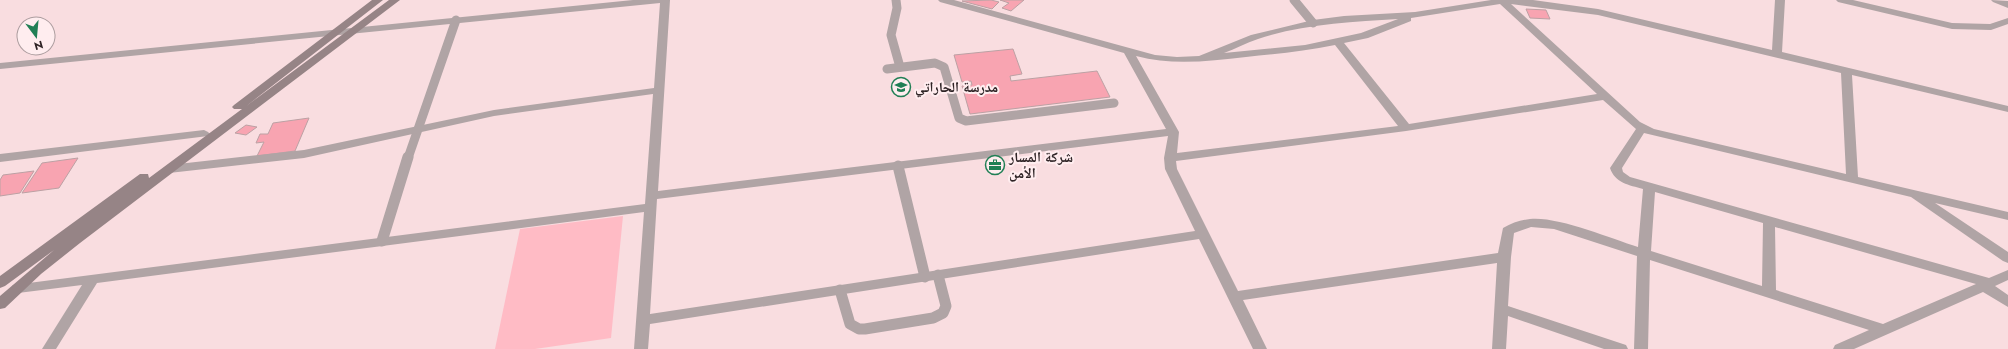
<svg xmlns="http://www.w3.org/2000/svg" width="2008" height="349" viewBox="0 0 2008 349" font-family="Jost,'Noto Naskh Arabic',sans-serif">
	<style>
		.green { fill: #ffbbc5 }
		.building { fill: #f8a4b1; stroke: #bca1a4 }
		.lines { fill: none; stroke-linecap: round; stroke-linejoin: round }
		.lane-far1 { stroke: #b0a4a5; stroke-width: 9 }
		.lane { stroke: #b0a4a5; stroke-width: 11 }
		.street { fill: #b0a4a5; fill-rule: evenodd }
		.secondary { fill: #968486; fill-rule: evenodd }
		.labels { text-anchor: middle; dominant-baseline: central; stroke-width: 4; stroke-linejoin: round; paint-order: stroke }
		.poi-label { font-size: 14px; font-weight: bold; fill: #2f2426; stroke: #ffedef; text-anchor: start }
	</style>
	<rect width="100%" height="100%" fill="#f9dde0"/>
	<!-- green -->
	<polygon class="green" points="623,216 611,338 535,349 495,349 520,229"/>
	<!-- building -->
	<g class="building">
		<polygon points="991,0 999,2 992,9 962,1"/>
		<polygon points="1000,0 1024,0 1011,11 1002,8 1009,3"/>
		<polygon points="1526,9 1546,10 1550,19 1530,18"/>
		<polygon points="1013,49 1022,74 1010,76 1011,81 1097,71 1110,97 970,114 962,86 972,85 971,81 962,82 954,55"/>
		<polygon points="309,118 295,151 257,156 264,142 256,143 260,134 268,134 273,123"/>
		<polygon points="246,125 257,127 246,135 235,133"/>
		<polygon points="78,158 59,188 22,193 42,163"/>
		<polygon points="34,171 20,193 0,196 0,180 3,175"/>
	</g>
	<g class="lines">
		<!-- lane-far1 -->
		<g class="lane-far1">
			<polyline points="896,0 897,8 891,35 900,67"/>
			<polyline points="1294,0 1313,23"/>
			<polyline points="887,69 935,63 944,67 959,118 966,121 1114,103"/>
			<polyline points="408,158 456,20"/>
		</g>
		<!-- lane -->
		<g class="lane">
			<polyline points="898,166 925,277"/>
			<polyline points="382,241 408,157"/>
			<polyline points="840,290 850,324 859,329 865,329 933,318 943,313 946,306 938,275"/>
		</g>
		<!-- street -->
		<g class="street">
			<path d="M 633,0 L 670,0 L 658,191 L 1166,129 L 1124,53 L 940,2 L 938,0 L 954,0 L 1155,55 L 1177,57 L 1199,56 L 1251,35 L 1313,20 L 1344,16 L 1415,12 L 1491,0 L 1533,0 L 1598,9 L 1772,50 L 1775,0 L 1785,0 L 1782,52 L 2008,106 L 2008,112 L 1852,75 L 1858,177 L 2008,212 L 2008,220 L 1935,203 L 2008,252 L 2008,263 L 2003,261 L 1911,197 L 1644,133 L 1622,168 L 1623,172 L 1630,177 L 1989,278 L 2008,270 L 2008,280 L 1995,286 L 2008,295 L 2008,307 L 1983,292 L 1854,349 L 1833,349 L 1835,345 L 1869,330 L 1650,260 L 1648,349 L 1634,349 L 1637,256 L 1554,229 L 1531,227 L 1514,233 L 1511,257 L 1508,306 L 1626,345 L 1628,349 L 1604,349 L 1508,316 L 1506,349 L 1492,349 L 1497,263 L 1243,300 L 1267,349 L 1253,349 L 1199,239 L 650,324 L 648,349 L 634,349 L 644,212 L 97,283 L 56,349 L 42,349 L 82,285 L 18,293 L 13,291 L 11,288 L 13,285 L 645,204 L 653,94 L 494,116 L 304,158 L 169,173 L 163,169 L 169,165 L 304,150 L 494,110 L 654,88 L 660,3 L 0,69 L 0,63 ZM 1500,4 L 1597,94 L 1409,124 L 1344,43 L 1368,38 L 1411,21 L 1411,18 ZM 1511,4 L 1598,15 L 1841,73 L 1846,174 L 1654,129 L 1640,122 ZM 1398,19 L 1361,33 L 1305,45 L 1224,53 C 1235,49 1246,43 1258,39 C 1303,24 1351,22 1398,19 ZM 1335,45 L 1398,126 L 1177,153 L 1179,132 L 1136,56 C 1173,66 1209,61 1246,57 C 1276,54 1306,51 1335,45 ZM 1603,100 L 1636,129 L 1610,168 C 1615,183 1629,185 1643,189 L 1638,247 C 1610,238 1557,216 1530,219 C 1520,220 1512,223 1503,228 L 1498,253 L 1238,291 L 1177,169 L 1176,161 L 1406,131 ZM 1168,136 L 1164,158 L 1165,169 L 1195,231 L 650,314 L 657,199 ZM 1655,192 L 1763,223 L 1762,286 L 1651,251 ZM 1775,227 L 1976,284 L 1883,324 L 1776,290 Z"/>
			<polygon points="1836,0 1853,0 1952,23 1990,24 2008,18 2008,24 1991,30 1952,29 1838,2"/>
			<polygon points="1991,0 2008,1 2008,8 1993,2"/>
			<polygon points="204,130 208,132 210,134 208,136 0,162 0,154"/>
		</g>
		<!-- secondary -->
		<polygon class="secondary" points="372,0 383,0 245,107 389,0 400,0 80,243 41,274 5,308 0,309 0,296 54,250 5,286 0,288 0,276 140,174 148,174 149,178 242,109 234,109 232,107 234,105"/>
	</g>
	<!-- icons -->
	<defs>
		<symbol id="school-ring" viewBox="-11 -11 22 22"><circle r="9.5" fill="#ffedef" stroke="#217f55" stroke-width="1.5"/><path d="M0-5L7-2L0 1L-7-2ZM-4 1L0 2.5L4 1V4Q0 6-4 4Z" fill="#217f55"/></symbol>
		<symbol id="office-ring" viewBox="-11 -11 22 22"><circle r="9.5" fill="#ffedef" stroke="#217f55" stroke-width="1.5"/><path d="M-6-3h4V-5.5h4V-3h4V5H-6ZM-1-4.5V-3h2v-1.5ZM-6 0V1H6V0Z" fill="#217f55"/></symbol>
	</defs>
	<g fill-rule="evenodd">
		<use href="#school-ring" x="890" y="76" width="22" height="22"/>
		<use href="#office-ring" x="984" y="154" width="22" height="22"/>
	</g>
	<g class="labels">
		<!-- poi labels -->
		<g class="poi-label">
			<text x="915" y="87">مدرسة الحاراتي</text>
			<text x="1009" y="157">شركة المسار<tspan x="1009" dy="16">الأمن</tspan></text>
		</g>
	</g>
	<!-- north arrow -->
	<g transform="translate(36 36) rotate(164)"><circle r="19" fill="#ffedef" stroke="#ac9d9f"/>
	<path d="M0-3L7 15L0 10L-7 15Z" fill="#217f55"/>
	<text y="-6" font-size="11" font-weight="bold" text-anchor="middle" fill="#2f2426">N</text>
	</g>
</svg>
